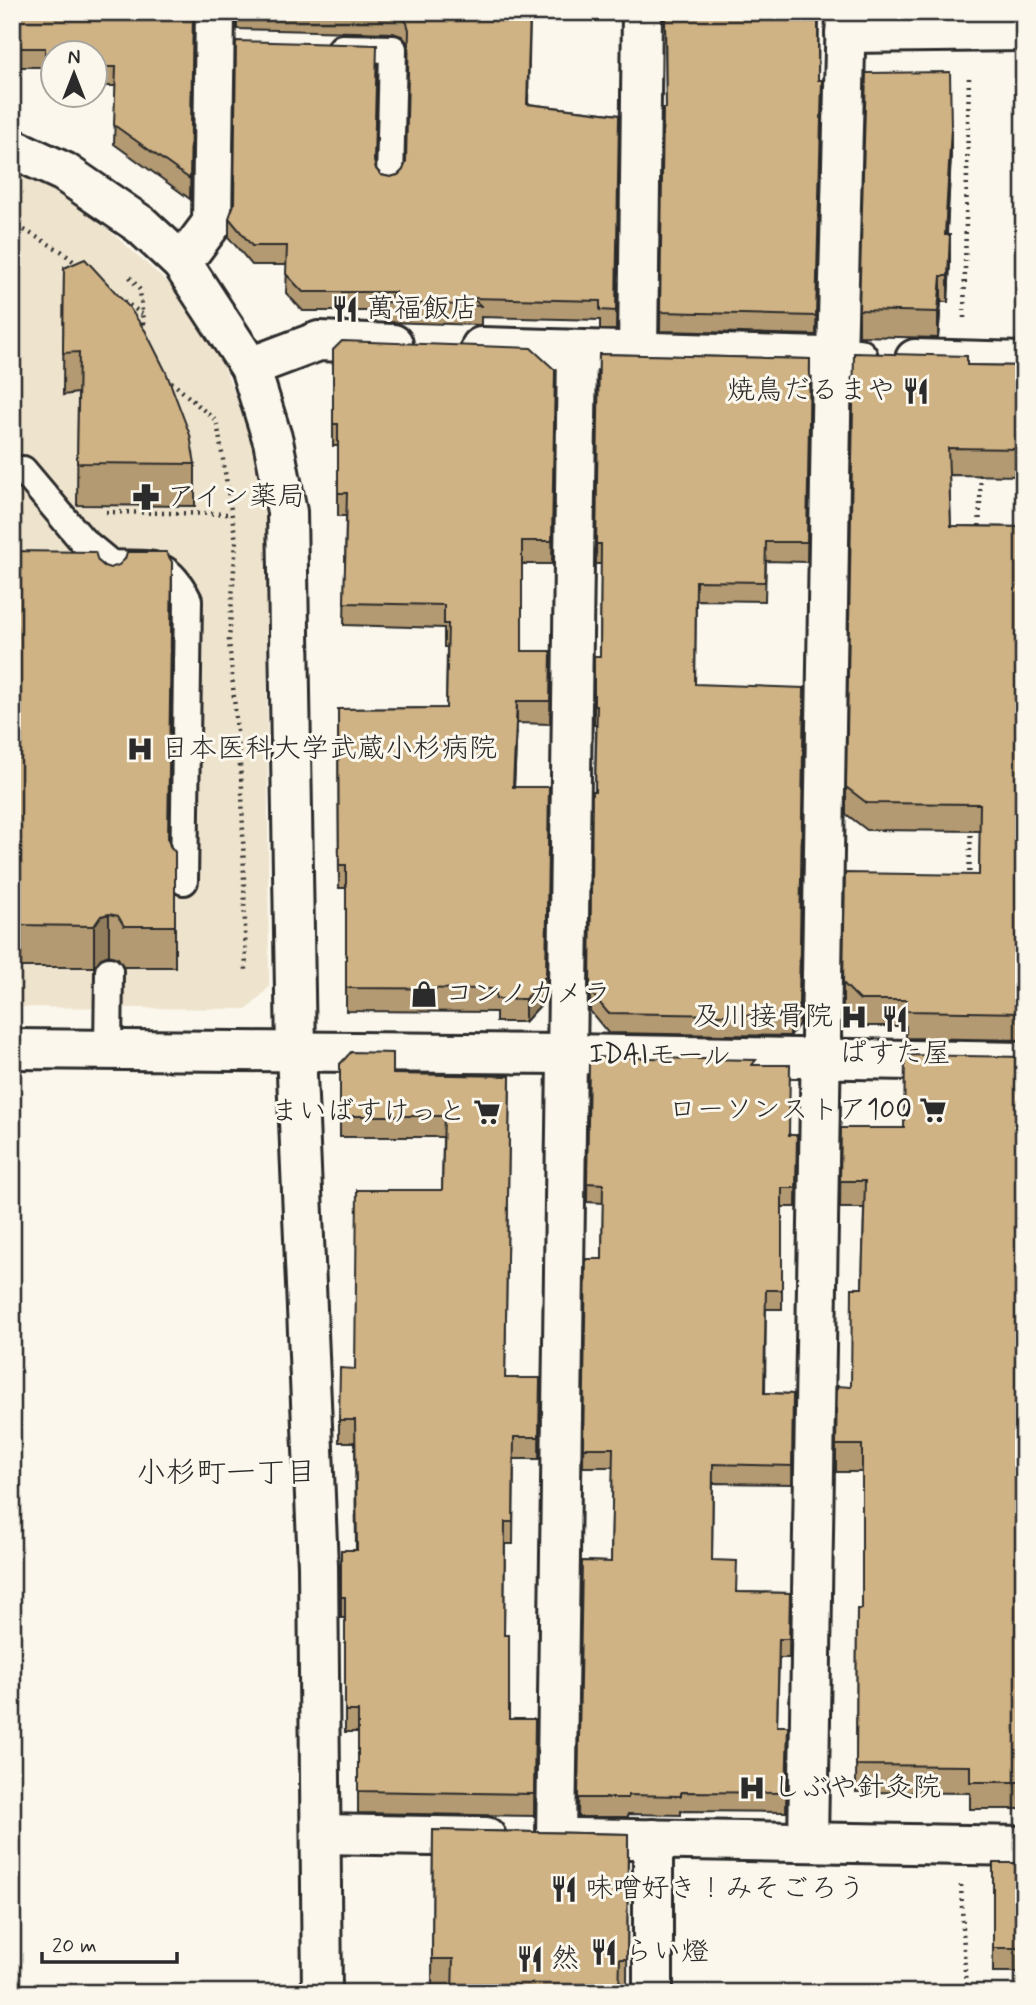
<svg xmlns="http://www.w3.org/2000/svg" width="1036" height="2005" viewBox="0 0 1036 2005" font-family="Mynerve,'Klee One',sans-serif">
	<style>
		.built { fill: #eee3cd }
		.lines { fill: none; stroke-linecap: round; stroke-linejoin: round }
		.service-casing { stroke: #2b2b2b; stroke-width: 32 }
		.minor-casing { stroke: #2b2b2b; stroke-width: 44 }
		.path { stroke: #2b2b2b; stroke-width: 4.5; stroke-dasharray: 2 5; stroke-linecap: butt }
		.service { stroke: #fbf7ec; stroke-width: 26 }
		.minor { stroke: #fbf7ec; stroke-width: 38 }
		.wall { fill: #b39a72; stroke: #2b2b2b; stroke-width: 2 }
		.shaded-wall { fill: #927d5d; stroke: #2b2b2b; stroke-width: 2 }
		.building { fill: #d0b385; stroke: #2b2b2b; stroke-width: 2 }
		.labels { text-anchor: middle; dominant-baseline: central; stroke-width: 6; stroke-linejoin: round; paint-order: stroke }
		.poi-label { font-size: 28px; fill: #2b2b2b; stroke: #fbf7ec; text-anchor: start }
		.street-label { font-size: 28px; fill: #2b2b2b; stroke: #fbf7ec }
		.neighbourhood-label { font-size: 30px; fill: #2b2b2b; stroke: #fbf7ec }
	</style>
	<rect width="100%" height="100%" fill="#fbf7ec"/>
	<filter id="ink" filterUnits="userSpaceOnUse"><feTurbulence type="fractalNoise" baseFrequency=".0143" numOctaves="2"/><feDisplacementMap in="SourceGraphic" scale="14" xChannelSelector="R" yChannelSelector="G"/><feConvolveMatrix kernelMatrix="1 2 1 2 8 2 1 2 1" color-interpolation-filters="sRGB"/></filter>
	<g filter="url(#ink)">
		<!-- built -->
		<polygon class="built" points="12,172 77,202 174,288 220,358 251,433 266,512 269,987 248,1009 12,1007"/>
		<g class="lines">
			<defs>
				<g id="service">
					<polyline points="342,48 393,49 390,181"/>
					<polyline points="12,470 23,470 82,540 111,564"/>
					<path d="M 111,594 L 111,564 C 153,566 167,558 188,600 L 184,881"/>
					<polyline points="108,1050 109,971"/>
				</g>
				<g id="minor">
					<polyline points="845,33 1024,31"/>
					<polyline points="12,148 64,172 141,225 182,263 250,367 273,441 287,512 296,1051 318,1566 322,1993"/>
					<polyline points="182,263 212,223 215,12"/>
					<polyline points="481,347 858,358"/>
					<polyline points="638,353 642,12"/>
					<polyline points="837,357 846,12"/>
					<polyline points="915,359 1024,362"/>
					<polyline points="250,367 319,341 393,344"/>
					<polyline points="12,1049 566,1054 1024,1062"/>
					<polyline points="321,1834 486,1837"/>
					<polyline points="556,1838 577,351"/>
					<polyline points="575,1838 1024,1846"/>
					<polyline points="653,1839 653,1993"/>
					<polyline points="808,1842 832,357"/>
				</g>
			</defs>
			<!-- service casing -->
			<use href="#service" class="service-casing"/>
			<!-- minor casing -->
			<use href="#minor" class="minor-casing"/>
			<!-- path -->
			<g class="path">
				<polyline points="12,223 61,251 78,265"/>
				<polyline points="130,277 140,290 144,332"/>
				<polyline points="118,297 142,314"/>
				<polyline points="964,318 969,75"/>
				<polyline points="166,377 217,422 236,541 229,641 242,788 246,973"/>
				<polyline points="106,512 231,514"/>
				<polyline points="979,533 981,472"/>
				<polyline points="969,879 971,825"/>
				<polyline points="961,1885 966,1993"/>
			</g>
			<!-- service -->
			<use href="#service" class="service"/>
			<!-- minor -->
			<use href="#minor" class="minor"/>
		</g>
		<!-- wall -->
		<g class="wall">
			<polygon points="12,12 193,12 190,199 114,144 116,86 94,86 94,52 52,52 52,74 45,74 45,67 12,67"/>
			<polygon points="237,12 621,12 620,17 545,14 544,20 530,19 528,104 619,115 616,330 600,330 600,320 481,317 481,325 385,322 385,311 303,311 286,293 287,265 252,265 229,238 229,218 375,163 376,169 381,175 390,177 398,175 403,170 406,162 408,48 407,42 402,36 393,33 237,29"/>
			<polygon points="663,12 825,12 824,19 819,19 818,80 822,100 816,335 660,331 663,108 666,108 665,30"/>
			<polygon points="951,154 947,235 950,262 948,302 941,302 938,338 859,336 859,310"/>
			<polygon points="64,268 195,464 195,506 77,505 78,393 63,395"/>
			<polygon points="333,350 555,370 552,564 522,564 522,651 551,651 550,724 517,723 514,787 546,999 525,1022 496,1022 496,1012 346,1011 346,888 339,888 338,709 446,708 447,647 444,647 444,628 344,625 346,516 338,516 338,446 333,446"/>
			<polygon points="599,354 810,359 807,562 766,561 765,601 696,600 695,684 799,1024 790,1036 608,1033 590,1011 592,791 595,791 596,725 594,725 594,656 600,656 601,564 596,564"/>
			<polygon points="967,365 1024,366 1024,476 949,475 951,526 1024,527 1024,1040 906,1038 906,1026 860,1026 843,1010 843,983 979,875 980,831 867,830 846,814 846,787"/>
			<polygon points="12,551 98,561 104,566 172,604 169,841 170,846 175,852 175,967 124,967 118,958 109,955 101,958 94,967 12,967"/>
			<polygon points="1024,1057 1024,1809 970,1809 970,1793 856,1792 857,1609 862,1609 862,1472 836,1472 836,1445 851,1387 862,1288 864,1208 840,1208 841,1128 904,1128"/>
			<polygon points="340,1064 393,1074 510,1076 505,1378 540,1378 539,1459 514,1459 513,1544 505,1544 504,1635 509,1719 535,1719 534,1816 358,1813 358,1732 345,1732 345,1618 341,1618 341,1550 356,1550 355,1442 339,1442 339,1420 355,1369 442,1190 443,1137 340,1137"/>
			<polygon points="589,1064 756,1065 790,1135 797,1135 796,1207 782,1207 782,1309 766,1309 765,1393 793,1394 792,1484 713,1483 712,1560 737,1592 790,1593 789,1658 779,1658 777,1726 788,1726 786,1812 681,1811 681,1815 628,1814 628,1817 578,1817 582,1561 611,1562 613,1467 583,1467 586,1259 602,1259 603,1203 587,1202"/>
			<polygon points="433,1830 628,1834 627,1987 432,1986"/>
			<polygon points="993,1863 1024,1863 1024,1981 1023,1972 993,1972"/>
		</g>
		<!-- shaded-wall -->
		<g class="shaded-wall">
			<polygon points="951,128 951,154 945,262 945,235"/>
			<polygon points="950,235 950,262 948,302 948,276"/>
			<polygon points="941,276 941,302 938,338 938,312"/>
			<polygon points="172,562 172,604 168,881"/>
			<polygon points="517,701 517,723 513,810 513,787"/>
			<polygon points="804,708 799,1024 790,1036 790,1016"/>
			<polygon points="549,810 546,999 525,1022 525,999"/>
			<polygon points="109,914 109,955 101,958 94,967 94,926 101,916"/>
		</g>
		<!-- building -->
		<g class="building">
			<polygon points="12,12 193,12 190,179 114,125 116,67 94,67 94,52 52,52 52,54 45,54 45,48 12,48"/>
			<polygon points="334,12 530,12 527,104 619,115 616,311 600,310 600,301 472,298 481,306 385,302 395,292 303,292 286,274 287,246 252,246 229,218 234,204 236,41 377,45 374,161 376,169 381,175 390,177 398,175 403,170 406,162 409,30 407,23 402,17 393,14"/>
			<polygon points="665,12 818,12 818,80 822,80 816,316 660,312 663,108 666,108"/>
			<polygon points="950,72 951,128 945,235 950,235 948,276 941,276 938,312 859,310 866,73"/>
			<polygon points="85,259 129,307 146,332 166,372 190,435 195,464 77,463 79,352 63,353 64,268"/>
			<polygon points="342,341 531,348 555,370 552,541 522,541 522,651 551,651 550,701 517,701 513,787 549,787 546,976 525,999 496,999 496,989 346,988 346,865 339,865 338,709 446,708 448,624 444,624 444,605 344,603 347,493 338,493 338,424 333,424 333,350"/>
			<polygon points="854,353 967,356 967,365 1024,366 1024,449 948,448 951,526 1024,527 1024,1013 906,1011 906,1000 860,1000 843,983 845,873 979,875 980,804 867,803 846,787"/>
			<polygon points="599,354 810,359 807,542 766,542 765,582 696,581 695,684 804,688 799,1004 790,1016 608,1013 590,991 592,791 595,791 597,706 594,706 594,656 600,656 601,544 596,544"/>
			<polygon points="12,551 95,552 98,561 104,566 110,568 119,565 125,559 127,552 166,552 172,562 168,839 170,846 175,852 175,926 124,926 118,916 109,914 101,916 94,926 12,925"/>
			<polygon points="351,1052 393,1053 393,1074 510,1076 505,1378 540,1378 539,1437 514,1437 513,1522 505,1522 504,1635 509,1635 509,1719 535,1719 534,1794 358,1791 358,1711 345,1711 345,1597 341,1597 341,1550 357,1550 355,1420 339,1420 340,1368 355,1369 357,1190 442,1190 444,1116 340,1116 340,1064"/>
			<polygon points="905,1055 1024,1057 1024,1782 970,1782 970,1766 856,1765 857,1609 862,1609 862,1445 836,1445 837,1386 851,1387 852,1288 862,1288 865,1181 840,1181 841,1128 904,1128"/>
			<polygon points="595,1057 756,1060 752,1065 790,1065 789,1135 797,1135 796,1188 782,1188 782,1290 766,1290 764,1393 793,1394 792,1466 713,1464 712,1560 737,1561 736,1592 790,1593 789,1639 779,1639 777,1726 788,1726 786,1793 681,1792 681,1796 628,1795 628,1798 578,1798 582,1561 611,1562 613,1448 583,1448 586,1259 602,1259 603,1184 587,1183 589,1064"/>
			<polygon points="433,1830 628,1834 627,1959 620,1959 619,1993 452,1993 453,1959 432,1959"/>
			<polygon points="993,1863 1024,1863 1024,1957 1023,1948 993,1948"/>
		</g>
	</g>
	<!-- icons -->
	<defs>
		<symbol id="restaurant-bare" viewBox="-9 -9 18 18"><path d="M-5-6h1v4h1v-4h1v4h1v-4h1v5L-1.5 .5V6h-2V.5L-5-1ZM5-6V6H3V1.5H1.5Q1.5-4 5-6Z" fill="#2b2b2b" stroke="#fbf7ec" stroke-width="2.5" paint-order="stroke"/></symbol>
		<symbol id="pharmacy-bare" viewBox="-9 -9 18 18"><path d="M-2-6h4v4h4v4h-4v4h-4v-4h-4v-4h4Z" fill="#2b2b2b" stroke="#fbf7ec" stroke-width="2.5" paint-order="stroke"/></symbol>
		<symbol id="hospital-bare" viewBox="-9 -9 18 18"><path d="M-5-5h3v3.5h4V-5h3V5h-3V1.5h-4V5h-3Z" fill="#2b2b2b" stroke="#fbf7ec" stroke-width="2.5" paint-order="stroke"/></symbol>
		<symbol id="shop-bare" viewBox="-9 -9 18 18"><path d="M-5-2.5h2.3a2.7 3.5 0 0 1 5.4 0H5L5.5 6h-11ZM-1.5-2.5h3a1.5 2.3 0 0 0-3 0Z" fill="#2b2b2b" stroke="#fbf7ec" stroke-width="2.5" paint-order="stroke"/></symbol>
		<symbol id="supermarket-bare" viewBox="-9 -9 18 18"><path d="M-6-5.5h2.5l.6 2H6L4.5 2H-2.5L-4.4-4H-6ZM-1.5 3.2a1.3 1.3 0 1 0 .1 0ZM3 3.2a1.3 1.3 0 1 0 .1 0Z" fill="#2b2b2b" stroke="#fbf7ec" stroke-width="2.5" paint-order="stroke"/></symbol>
	</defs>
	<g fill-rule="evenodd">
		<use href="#restaurant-bare" x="326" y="290" width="38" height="38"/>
		<use href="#restaurant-bare" x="897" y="372" width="38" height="38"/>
		<use href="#pharmacy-bare" x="127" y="478" width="38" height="38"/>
		<use href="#hospital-bare" x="121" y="730" width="38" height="38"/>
		<use href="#shop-bare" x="405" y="975" width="38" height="38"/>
		<use href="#hospital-bare" x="835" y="998" width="38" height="38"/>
		<use href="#restaurant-bare" x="876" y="1000" width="38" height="38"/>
		<use href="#supermarket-bare" x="914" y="1091" width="38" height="38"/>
		<use href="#supermarket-bare" x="468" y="1093" width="38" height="38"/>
		<use href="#hospital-bare" x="733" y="1769" width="38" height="38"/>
		<use href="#restaurant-bare" x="545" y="1870" width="38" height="38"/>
		<use href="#restaurant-bare" x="585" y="1933" width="38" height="38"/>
		<use href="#restaurant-bare" x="511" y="1940" width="38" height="38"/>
	</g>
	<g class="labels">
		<!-- poi labels -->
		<g class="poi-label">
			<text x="366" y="309">萬福飯店</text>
			<text x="895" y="391" text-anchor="end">焼鳥だるまや</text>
			<text x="167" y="497">アイン薬局</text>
			<text x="161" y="749">日本医科大学武蔵小杉病院</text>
			<text x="445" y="994">コンノカメラ</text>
			<text x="833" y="1017" text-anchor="end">及川接骨院</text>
			<text x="895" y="1054" text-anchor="middle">ぱすた屋</text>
			<text x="912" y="1110" text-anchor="end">ローソンストア100</text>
			<text x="466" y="1112" text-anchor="end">まいばすけっと</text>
			<text x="773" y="1788">しぶや針灸院</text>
			<text x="585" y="1889">味噌好き！みそごろう</text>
			<text x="625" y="1952">らい燈</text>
			<text x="551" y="1959">然</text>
		</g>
		<!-- street labels -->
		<g class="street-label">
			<text transform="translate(660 1056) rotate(1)">IDAIモール</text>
		</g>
		<!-- neighbourhood labels -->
		<g class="neighbourhood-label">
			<text x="226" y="1473">小杉町一丁目</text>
		</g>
	</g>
	<!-- margin -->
	<rect width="1036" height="2005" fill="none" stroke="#fbf7ec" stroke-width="42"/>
	<rect x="21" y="21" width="994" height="1963" fill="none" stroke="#2b2b2b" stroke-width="2.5" filter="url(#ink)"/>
	<!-- north arrow -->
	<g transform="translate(74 74)"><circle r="33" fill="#fbf7ec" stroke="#a8a59f" stroke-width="2"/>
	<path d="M0-5L12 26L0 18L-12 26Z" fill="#2b2b2b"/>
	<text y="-10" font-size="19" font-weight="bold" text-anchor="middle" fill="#2b2b2b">N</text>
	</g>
	<!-- scale -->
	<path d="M42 1952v10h135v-10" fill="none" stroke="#2b2b2b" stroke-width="3.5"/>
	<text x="52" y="1952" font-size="21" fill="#2b2b2b" stroke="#fbf7ec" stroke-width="5" paint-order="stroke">20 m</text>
</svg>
